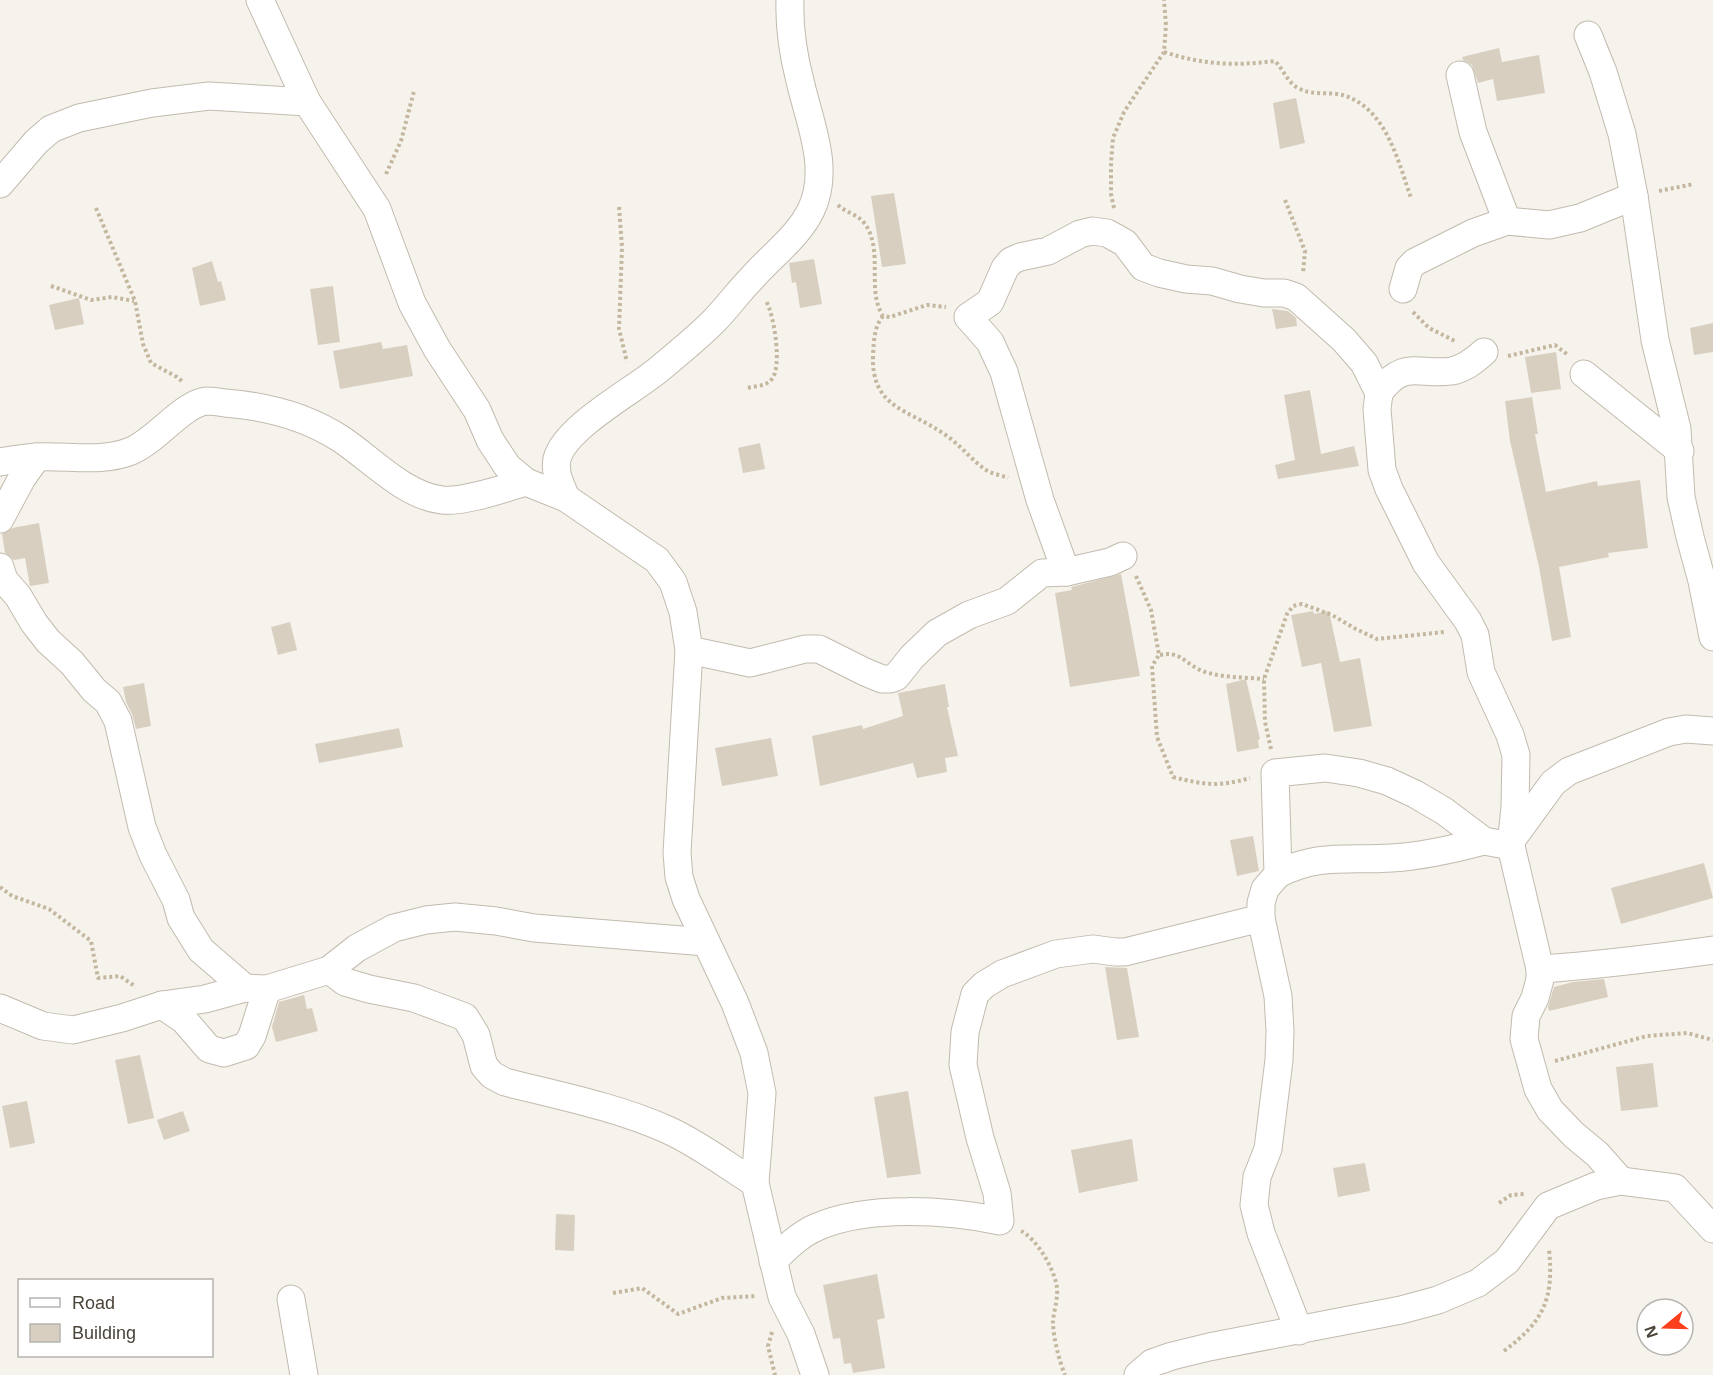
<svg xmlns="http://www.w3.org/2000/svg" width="1713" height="1375" viewBox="0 0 1713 1375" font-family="Helvetica,sans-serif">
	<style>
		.building { fill: #d8cfc1 }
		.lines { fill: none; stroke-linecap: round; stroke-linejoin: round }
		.minor-casing { stroke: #c2bbae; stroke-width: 29 }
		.path { stroke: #c4b79f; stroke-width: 4; stroke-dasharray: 3 3; stroke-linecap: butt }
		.minor { stroke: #fff; stroke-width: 27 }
	</style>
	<rect width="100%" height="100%" fill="#f6f3ec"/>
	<!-- building -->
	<g class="building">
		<polygon points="1499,48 1502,62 1539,55 1545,93 1497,101 1493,79 1478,83 1472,65 1463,60 1462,57"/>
		<polygon points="1296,98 1305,143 1280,149 1273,103"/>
		<polygon points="894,193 906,264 882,267 871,196"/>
		<polygon points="814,259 822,304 800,308 796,282 792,283 789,263"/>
		<polygon points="212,261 218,282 221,281 226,300 200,306 192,268"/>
		<polygon points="333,286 340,342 318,345 310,289"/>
		<polygon points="79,298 84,324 55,330 49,305"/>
		<polygon points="1272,309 1288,311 1296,318 1297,326 1276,329"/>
		<polygon points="1713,323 1713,352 1694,355 1690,328"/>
		<polygon points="381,342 383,349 407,345 413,376 340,389 333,351"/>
		<polygon points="1556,352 1561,389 1531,393 1525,357"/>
		<polygon points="1310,390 1321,454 1354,446 1359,466 1278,479 1275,465 1295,460 1284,395"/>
		<polygon points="1532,397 1538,434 1535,434 1546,492 1597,481 1598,486 1640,480 1648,548 1608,553 1609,557 1559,567 1571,637 1552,641 1539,567 1510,441 1505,401"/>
		<polygon points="760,443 765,469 743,473 738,448"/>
		<polygon points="39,523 49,583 30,586 25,558 14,560 5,553 2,534 12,528"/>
		<polygon points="1121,574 1140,676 1070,687 1055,593 1072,590 1071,587"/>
		<polygon points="1313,611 1314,614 1329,611 1340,662 1360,658 1372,726 1334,732 1321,663 1302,667 1291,615"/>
		<polygon points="290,622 297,650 278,655 271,627"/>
		<polygon points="1246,679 1260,739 1258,740 1259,748 1237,752 1226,684"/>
		<polygon points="144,683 151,726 136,729 132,714 126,702 123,687"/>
		<polygon points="945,684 949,707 947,707 958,756 945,758 947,772 917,778 913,763 820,786 812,736 862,725 863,729 903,716 898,693"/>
		<polygon points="399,728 403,747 319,763 315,744"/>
		<polygon points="771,738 778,776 722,786 715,748"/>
		<polygon points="1253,836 1259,871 1237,876 1230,840"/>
		<polygon points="1704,863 1713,898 1621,924 1611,888"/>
		<polygon points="1105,967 1127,968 1139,1037 1117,1040"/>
		<polygon points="1604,979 1608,997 1549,1011 1548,1007 1554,987 1573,982"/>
		<polygon points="304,995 307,1009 312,1008 318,1031 276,1042 272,1027 279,1002"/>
		<polygon points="140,1055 154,1118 128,1124 115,1060"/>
		<polygon points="1653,1063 1658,1107 1621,1111 1616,1067"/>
		<polygon points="908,1091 921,1174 887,1178 874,1097"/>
		<polygon points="27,1101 35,1143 10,1148 2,1106"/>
		<polygon points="183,1111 190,1131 164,1140 157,1120"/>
		<polygon points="1132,1139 1138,1181 1079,1193 1071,1150"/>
		<polygon points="1365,1163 1370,1191 1338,1197 1333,1168"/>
		<polygon points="556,1214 575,1215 574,1251 555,1250"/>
		<polygon points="877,1274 885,1318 877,1320 885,1368 853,1373 851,1363 844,1364 840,1338 833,1339 823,1285"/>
	</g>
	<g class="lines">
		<defs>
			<g id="minor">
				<polyline points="260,0 307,102 377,209 412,303 437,349 477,410 490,440 507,466 526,482 566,498 657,560 673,582 683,612 689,650 677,853 679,877 686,899 735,1003 754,1053 762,1093 755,1183 782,1297 801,1334 815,1375"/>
				<polyline points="1588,35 1603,72 1622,134 1634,196 1655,340 1677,429 1681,497 1690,537 1702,581 1713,637"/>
				<polyline points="1460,75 1473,132 1507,221 1549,225 1580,218 1634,196"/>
				<polyline points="0,184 36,142 51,129 79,118 152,103 209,96 307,102"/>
				<polyline points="1403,289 1409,268 1415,262 1473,233 1507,221"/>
				<polyline points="1584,374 1680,451"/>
				<path d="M 1379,393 C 1404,358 1419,376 1452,371 C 1465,368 1474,361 1484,352"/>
				<path d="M 0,462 C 12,460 24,458 36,457 C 67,455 102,463 131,451 C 156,441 183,403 207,401 C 212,401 219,402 225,403 C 265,406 307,417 341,439 C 371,459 405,496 442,500 C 463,503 505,488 526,482"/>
				<path d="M 566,498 C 561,485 554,473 557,459 C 565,427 633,391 658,370 C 676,355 696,339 713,322 C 727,308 738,292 752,278 C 772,255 798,237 811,210 C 831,169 809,121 800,81 C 793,54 789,28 790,0"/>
				<polyline points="0,519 22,478 37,457"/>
				<polyline points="0,567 4,580 18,596 34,623 48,641 72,663 94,690 108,702 118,721 142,827 153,855 176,900 181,918 201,950 245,988"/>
				<polyline points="1066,572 1040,500 1004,372 990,342 968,317 990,302 1005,268 1011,261 1020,257 1048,251 1080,234 1092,231 1107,233 1125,243 1143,267 1159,273 1186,279 1212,281 1240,289 1264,293 1284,293 1296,297 1344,340 1364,363 1379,393 1377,409 1382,470 1389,489 1426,563 1468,621 1475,635 1481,672 1510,735 1516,755 1515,807 1511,846"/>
				<polyline points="689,650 750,663 805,649 819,649 865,672 882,679 890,679 896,677 912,657 937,633 969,615 1007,601 1042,573 1066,572 1110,562 1123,556"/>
				<polyline points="1513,838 1553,783 1569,771 1669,732 1686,729 1713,731"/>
				<path d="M 1278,874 C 1319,853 1349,861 1392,858 C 1424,856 1454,849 1484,841"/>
				<path d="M 1540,969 C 1598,965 1655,958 1713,950"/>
				<path d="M 329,970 L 345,982 L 369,989 L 414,998 L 465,1017 L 476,1035 L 484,1066 L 492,1075 L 505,1082 C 560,1096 617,1107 668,1130 C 699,1144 726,1165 755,1183"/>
				<polyline points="162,1005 184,1020 209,1049 224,1053 246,1046 252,1036 267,989"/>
				<polyline points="0,1008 43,1026 73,1030 122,1018 162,1005 205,999 245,988 267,989 329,970 357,948 394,928 426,920 455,917 496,921 534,928 706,942"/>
				<path d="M 773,1261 C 786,1248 800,1234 817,1227 C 867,1205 947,1210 1000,1221 L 997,1193 L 980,1138 L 963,1065 L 965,1032 L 975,994 L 984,985 L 1002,974 L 1056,954 L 1093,949 L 1115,952 L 1125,952 L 1261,918"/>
				<polyline points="291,1299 304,1375"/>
				<polyline points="1299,1331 1261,1233 1254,1205 1257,1177 1268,1149 1279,1060 1280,1031 1278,996 1261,918 1261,903 1265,889 1278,874 1275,773 1325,768 1359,773 1387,781 1415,794 1444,811 1484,841 1511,846 1540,969 1540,979 1535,998 1526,1016 1524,1039 1538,1089 1550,1110 1574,1135 1597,1154 1621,1181"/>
				<polyline points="1138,1375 1152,1363 1172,1356 1209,1347 1401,1310 1438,1300 1478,1283 1507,1261 1548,1206 1596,1186 1621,1181 1675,1188 1713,1229"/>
			</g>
		</defs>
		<!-- minor casing -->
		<use href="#minor" class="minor-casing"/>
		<!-- path -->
		<g class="path">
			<path d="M 1164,52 C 1205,65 1234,66 1275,61 C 1284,70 1288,84 1300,89 C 1314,96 1331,91 1346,96 C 1387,111 1398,161 1411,198"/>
			<polyline points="386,174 401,141 414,91"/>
			<polyline points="1659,191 1694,184"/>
			<polyline points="1285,200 1305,251 1303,273"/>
			<path d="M 838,205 C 846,213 858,214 865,224 C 884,251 866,290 883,316 L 890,317 L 927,305 L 946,307"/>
			<polyline points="619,207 622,247 619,329 627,362"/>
			<polyline points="96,208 135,301 143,344 151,363 177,377 184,383"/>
			<polyline points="1114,208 1111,194 1111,163 1113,138 1124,112 1164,52 1166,25 1164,0"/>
			<polyline points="51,286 91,300 112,297 134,301"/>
			<polyline points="1413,312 1429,328 1455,341"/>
			<path d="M 883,316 C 874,327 874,340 873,355 C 871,409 909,409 944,434 C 960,444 971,460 986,470 C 992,474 1001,475 1008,478"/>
			<polyline points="1508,356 1555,345 1568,355"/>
			<path d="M 748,388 C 755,386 766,386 771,380 C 783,369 774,314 766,301"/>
			<path d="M 1136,576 L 1151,610 L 1159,655 L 1152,666 L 1157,737 L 1173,777 C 1205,785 1219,787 1250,778"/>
			<path d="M 1160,655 C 1179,651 1183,661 1198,669 C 1216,678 1243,677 1264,679"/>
			<polyline points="1271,749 1265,722 1264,679 1287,614 1293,606 1302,604 1332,615 1356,629 1377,639 1444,632"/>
			<polyline points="0,887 12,896 49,909 91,941 98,978 120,976 136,987"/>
			<polyline points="1555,1061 1647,1036 1687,1033 1713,1040"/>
			<polyline points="1499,1203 1511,1195 1524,1194"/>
			<path d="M 1021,1231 C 1037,1239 1055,1270 1057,1288 C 1058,1299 1054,1310 1053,1321 C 1053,1337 1059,1360 1065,1375"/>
			<polyline points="613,1293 642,1288 678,1314 722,1298 757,1296"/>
			<polyline points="772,1332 768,1346 775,1375"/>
			<path d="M 1504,1351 C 1544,1321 1554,1299 1549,1249"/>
		</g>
		<!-- minor -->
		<use href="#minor" class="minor"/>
	</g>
	<!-- legend -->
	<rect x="18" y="1279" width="195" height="78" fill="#ffffff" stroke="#b7b4b0" stroke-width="1.5"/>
	<rect x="30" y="1298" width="30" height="9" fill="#ffffff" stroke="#b7b4b0" stroke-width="1.5"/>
	<text x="72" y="1309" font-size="18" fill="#4b4439">Road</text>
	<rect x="30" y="1324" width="30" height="18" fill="#d8cfc1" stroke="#b7b4b0" stroke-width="1.5"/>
	<text x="72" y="1339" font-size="18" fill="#4b4439">Building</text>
	<!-- north arrow -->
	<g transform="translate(1665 1327) rotate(251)"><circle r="28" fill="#ffffff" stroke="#b7b4b0" stroke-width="1.5"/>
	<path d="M0-4.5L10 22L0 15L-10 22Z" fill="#fc3f1d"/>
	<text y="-9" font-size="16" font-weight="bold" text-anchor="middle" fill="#4b4439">N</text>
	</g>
</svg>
